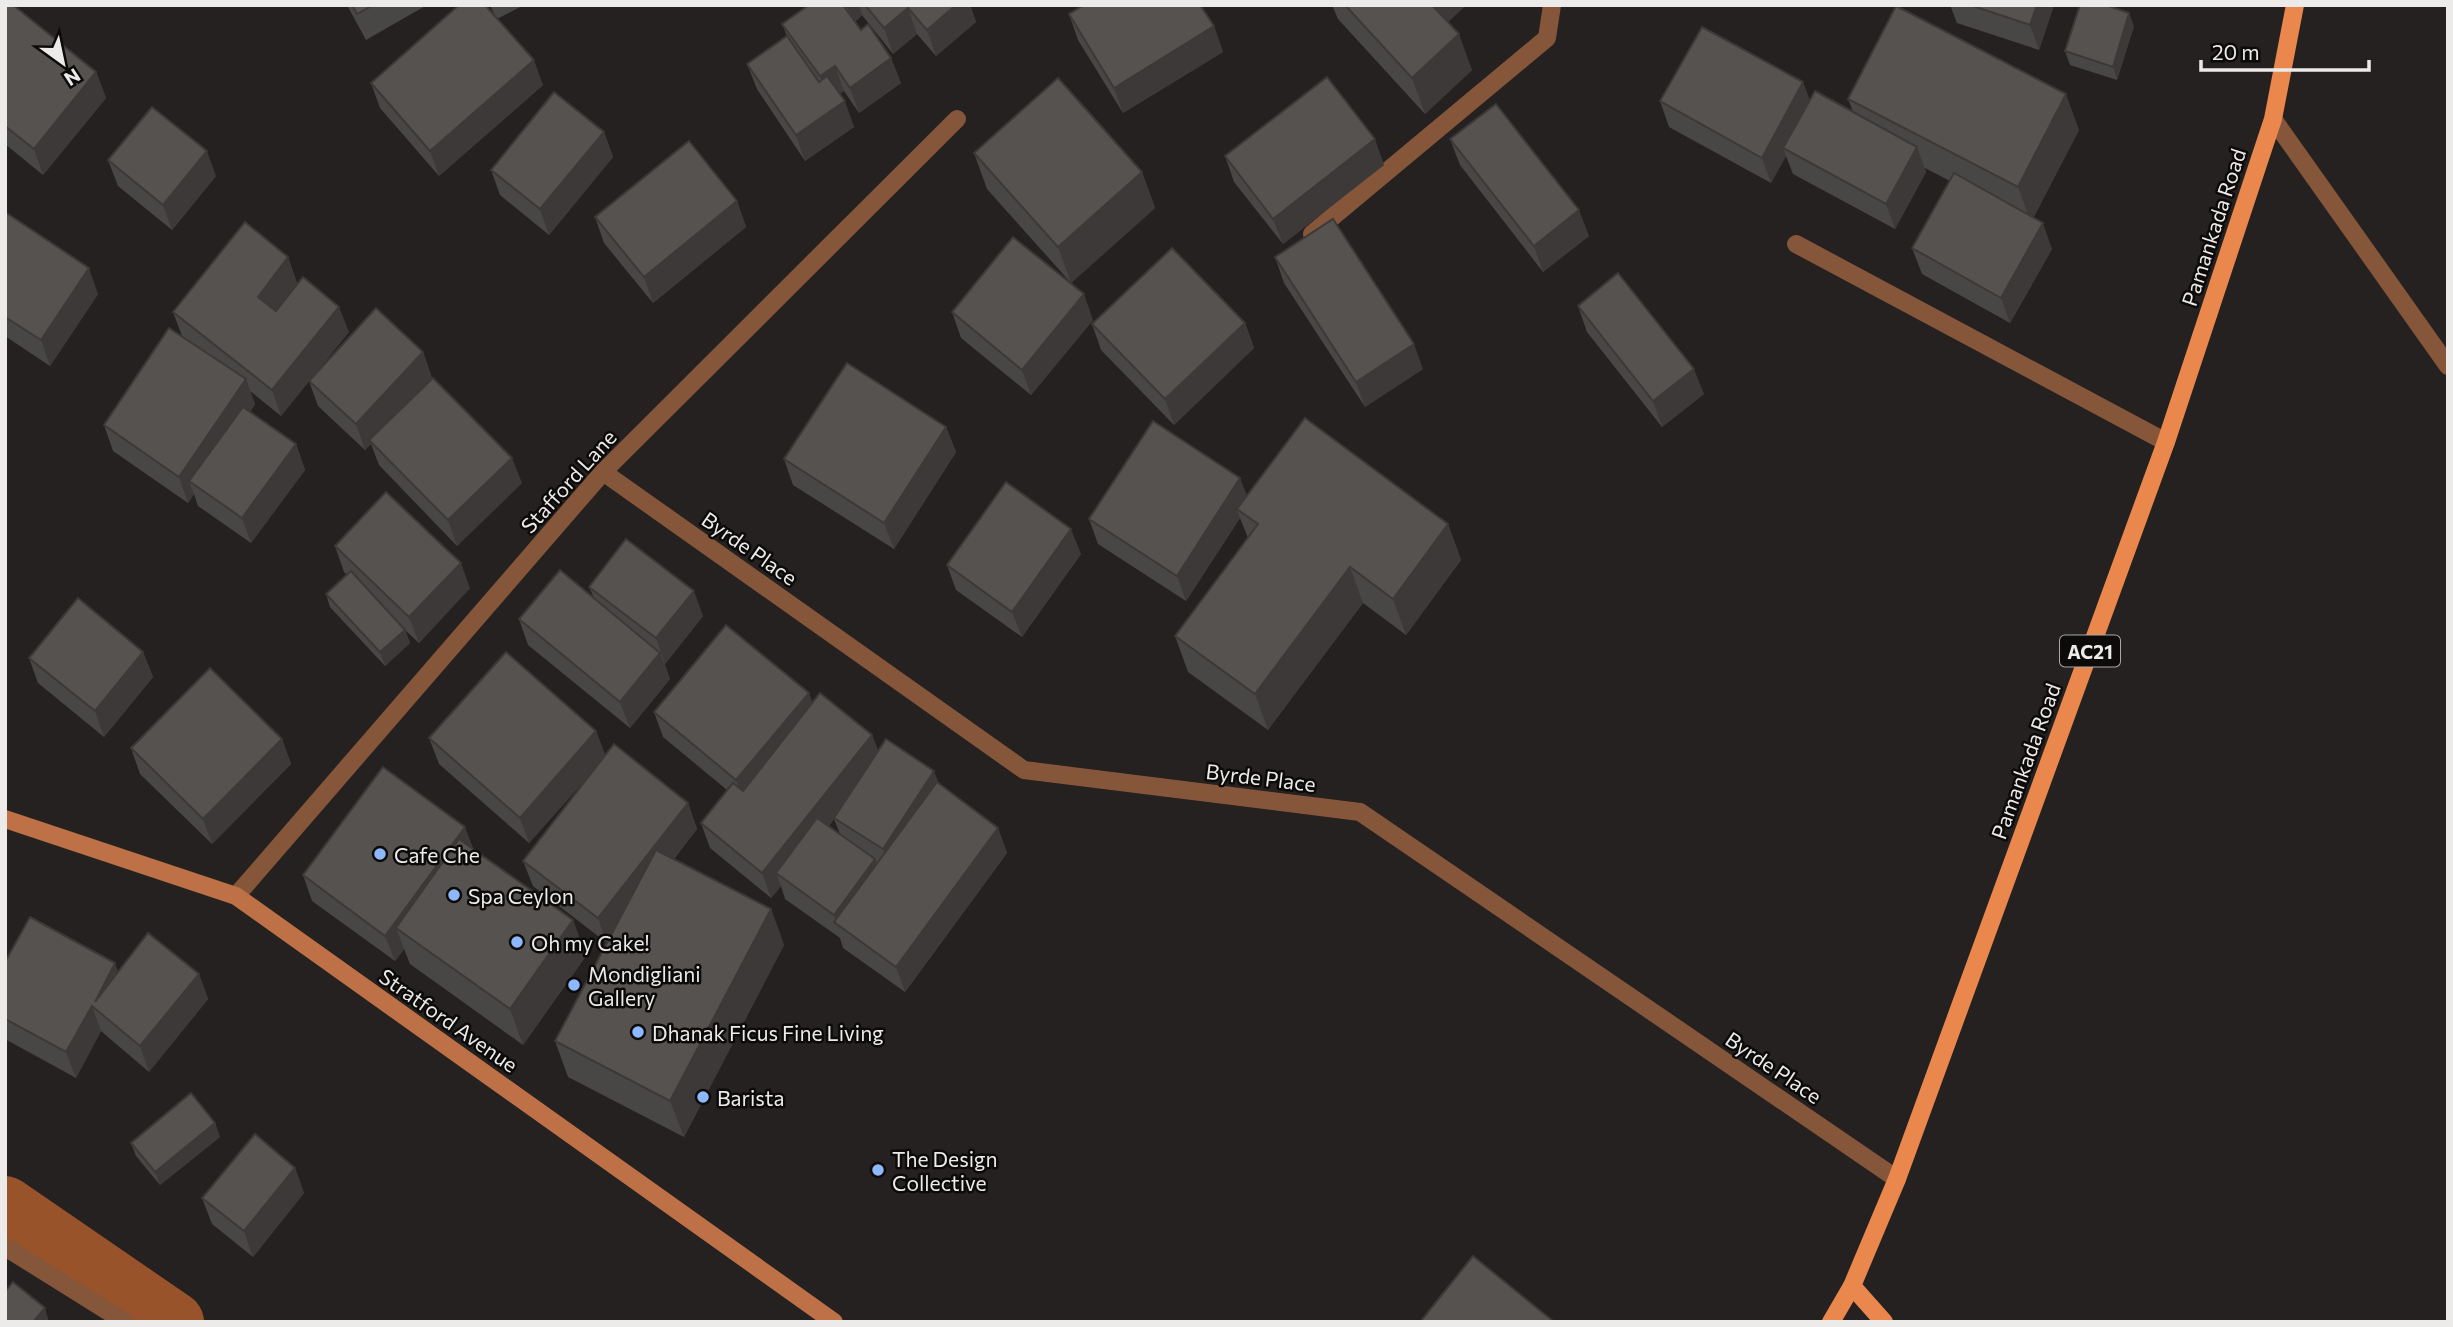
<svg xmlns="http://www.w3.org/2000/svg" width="2453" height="1327" viewBox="0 0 2453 1327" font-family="Commissioner,sans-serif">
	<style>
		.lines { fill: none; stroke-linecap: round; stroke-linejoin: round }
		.canal { stroke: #98532a; stroke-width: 60 }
		.street { stroke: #86563b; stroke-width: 18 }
		.secondary { stroke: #be7146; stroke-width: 18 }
		.primary { stroke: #ea874d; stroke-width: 18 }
		.wall { fill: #494745; fill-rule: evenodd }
		.shaded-wall { fill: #3c3938 }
		.building { fill: #555250; stroke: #3c3938; stroke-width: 2 }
		.poi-dot { fill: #8db9fc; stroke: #0c0b0a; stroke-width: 2.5 }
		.labels { text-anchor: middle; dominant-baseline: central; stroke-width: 5; stroke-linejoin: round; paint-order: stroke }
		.shield { fill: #0c0b0a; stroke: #aaa8a7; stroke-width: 2 }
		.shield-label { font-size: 19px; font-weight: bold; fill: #edebea }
		.street-label { font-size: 21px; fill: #edebea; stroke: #0c0b0a }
		.poi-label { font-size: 21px; fill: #edebea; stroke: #0c0b0a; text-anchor: start }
	</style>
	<rect width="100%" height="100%" fill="#242120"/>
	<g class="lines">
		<!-- canal -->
		<polyline class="canal" points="5,1206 174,1322"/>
		<!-- street -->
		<g class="street">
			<polyline points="2273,119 2448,366"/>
			<polyline points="1312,234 1547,38 1552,5"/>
			<polyline points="1796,244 2166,442"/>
			<polyline points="603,472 1024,770 1360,812 1897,1179"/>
			<polyline points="236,896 603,472 957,119"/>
			<polyline points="5,1247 125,1322"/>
		</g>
		<!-- secondary -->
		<polyline class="secondary" points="5,819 236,896 834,1322"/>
		<!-- primary -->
		<g class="primary">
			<polyline points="1852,1286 1884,1322"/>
			<polyline points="1831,1322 1852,1286 1897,1179 2166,442 2273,119 2295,5"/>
		</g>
	</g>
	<!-- wall -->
	<g class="wall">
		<polygon points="5,5 96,72 106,98 43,175 5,144"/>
		<polygon points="347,5 427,5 366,40"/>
		<polygon points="490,5 524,5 497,19 543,85 439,176 380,108 371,83 496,18"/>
		<polygon points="809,5 970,5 976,22 936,56 917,34 893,54 862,15 855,22 861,30 891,58 901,83 859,113 844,91 840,94 854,127 805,161 757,89 747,64 787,36 782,24"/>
		<polygon points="1332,5 1466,5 1448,22 1472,70 1425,114 1338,19"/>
		<polygon points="1950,5 2054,5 2039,50 1957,23"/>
		<polygon points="1069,14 1214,26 1223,52 1123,113 1078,40"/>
		<polygon points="2134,26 2117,80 2070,65 2065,51"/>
		<polygon points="1848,99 2079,130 2033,218 2052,249 2010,323 1922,274 1912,248 1950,181 1925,168 1926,172 1895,229 1793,174 1786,156 1771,183 1669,127 1660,101 1810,100 1853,112"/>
		<polygon points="604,132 613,157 549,235 500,195 491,170"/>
		<polygon points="1450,139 1589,236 1543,272 1460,165"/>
		<polygon points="974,153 1142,172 1155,208 1071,283 987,189"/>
		<polygon points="1225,156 1384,165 1283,244 1234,182"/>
		<polygon points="108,160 216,176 172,230 118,186"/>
		<polygon points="737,201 746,227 653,303 604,243 595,217"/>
		<polygon points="5,212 98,294 50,366 5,336"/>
		<polygon points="288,257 297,283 276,311 349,332 314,375 423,352 432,378 424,386 522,483 457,546 379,465 371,444 365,450 318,406 309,381 281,416 250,391 255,404 250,412 296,444 305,470 251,543 198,506 194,494 188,503 113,451 104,425 182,336 173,312"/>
		<polygon points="1275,257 1423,369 1365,407 1284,283"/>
		<polygon points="1578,306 1704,394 1662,427 1587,332"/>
		<polygon points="952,312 1093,320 1031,395 961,338"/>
		<polygon points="1245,323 1254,348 1174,425 1101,350 1092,324"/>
		<polygon points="946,427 956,452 894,549 793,485 784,459"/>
		<polygon points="1247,496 1448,524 1461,560 1406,635 1363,603 1268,730 1188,672 1175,636 1248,538 1240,518 1186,601 1098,544 1089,519"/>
		<polygon points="335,546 470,588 419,643 405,630 410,643 385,666 330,607 326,594 347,575 344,572"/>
		<polygon points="1081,554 1022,637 956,590 947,565"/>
		<polygon points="589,587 703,616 665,664 664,662 670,679 630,728 528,645 519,619 594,598"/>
		<polygon points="143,652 153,677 104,737 38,683 29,658"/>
		<path d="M 809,693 L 812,703 L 872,735 L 878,751 L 939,785 L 998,828 L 1007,853 L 905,992 L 843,948 L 840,938 L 785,899 L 781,886 L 771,898 L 710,848 L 701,823 L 727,790 L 663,737 L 654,712 ZM 834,819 L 840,834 L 829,826 Z"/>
		<polygon points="596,731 605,755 688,803 697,829 674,859 771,909 784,945 684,1137 568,1077 555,1041 607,943 533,886 523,861 593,771 529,843 439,764 429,738"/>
		<polygon points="282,739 291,764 212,844 140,774 131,748"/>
		<polygon points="473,849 573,920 586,956 523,1045 410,964 404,949 395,961 312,901 303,875"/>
		<polygon points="5,962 118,972 199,974 208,999 149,1072 101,1031 76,1078 5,1039"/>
		<polygon points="215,1123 220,1137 160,1185 136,1156 131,1143"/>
		<polygon points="295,1168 304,1193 253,1257 212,1224 202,1198"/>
	</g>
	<!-- shaded-wall -->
	<g class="shaded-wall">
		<polygon points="846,5 859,5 862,15 853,23"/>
		<polygon points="956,5 970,5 976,22 936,56 927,30"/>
		<polygon points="1427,5 1466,5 1437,32"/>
		<polygon points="2037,5 2054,5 2039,50 2030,25"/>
		<polygon points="908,8 917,34 893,54 884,28"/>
		<polygon points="2129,13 2134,26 2117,80 2113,67"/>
		<polygon points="1214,26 1223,52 1123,113 1114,88"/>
		<polygon points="1459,34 1472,70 1425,114 1412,78"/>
		<polygon points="891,58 901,83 859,113 850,88"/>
		<polygon points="534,60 543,85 439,176 430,151"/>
		<polygon points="835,66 844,91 830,102 820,76"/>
		<polygon points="96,72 106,98 43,175 34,149"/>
		<polygon points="1803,82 1813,108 1783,148 1786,156 1771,183 1762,158"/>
		<polygon points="2066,94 2079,130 2031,223 2018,187"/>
		<polygon points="845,101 854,127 805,161 796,135"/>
		<polygon points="604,132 613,157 549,235 540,209"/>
		<polygon points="1375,139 1384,165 1283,244 1273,219"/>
		<polygon points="1917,147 1926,172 1895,229 1886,204"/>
		<polygon points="207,151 216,176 172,230 163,205"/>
		<polygon points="1142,172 1155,208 1071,283 1058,247"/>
		<polygon points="737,201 746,227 653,303 644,277"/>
		<polygon points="1579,210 1589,236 1543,272 1534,246"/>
		<polygon points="2043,223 2052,249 2010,323 2001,298"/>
		<polygon points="288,257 297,283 267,322 258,297"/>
		<polygon points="89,268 98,294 50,366 41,340"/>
		<polygon points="1084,294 1093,320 1031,395 1022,370"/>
		<polygon points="339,307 349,332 281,416 272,390"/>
		<polygon points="1245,323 1254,348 1174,425 1165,399"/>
		<polygon points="1414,344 1423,369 1365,407 1356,382"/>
		<polygon points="423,352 432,378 372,442 369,440 371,444 365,450 356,424"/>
		<polygon points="1694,369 1704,394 1662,427 1653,401"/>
		<polygon points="246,379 255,404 199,487 189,481 194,494 188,503 179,477"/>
		<polygon points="946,427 956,452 894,549 884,523"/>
		<polygon points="296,444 305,470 251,543 242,518"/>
		<polygon points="512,458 522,483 457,546 448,520"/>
		<polygon points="1240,478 1250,503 1237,509 1240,518 1186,601 1177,576"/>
		<polygon points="1448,524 1461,560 1406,635 1393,599"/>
		<polygon points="1071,529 1081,554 1022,637 1012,612"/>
		<polygon points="461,563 470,588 419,643 409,617"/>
		<polygon points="1350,567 1363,603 1268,730 1255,694"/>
		<polygon points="694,591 703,616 665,664 656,638"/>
		<polygon points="405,630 410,643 385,666 380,652"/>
		<polygon points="143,652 153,677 104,737 95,711"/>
		<polygon points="660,653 670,679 630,728 620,702"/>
		<polygon points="809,693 818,718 745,805 736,780"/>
		<polygon points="596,731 606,757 529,843 520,818"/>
		<polygon points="872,735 882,760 785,880 776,873 781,886 771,898 762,873"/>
		<polygon points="282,739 291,764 212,844 203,819"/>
		<polygon points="934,771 944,796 892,875 883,849"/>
		<polygon points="688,803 697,829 607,944 598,918"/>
		<polygon points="465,827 475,853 396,928 404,949 395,961 385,936"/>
		<polygon points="998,828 1007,853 905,992 896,967"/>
		<polygon points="875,859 884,885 837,924 834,915"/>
		<polygon points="771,909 784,945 684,1137 670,1101"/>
		<polygon points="573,920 586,956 523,1045 510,1009"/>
		<polygon points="115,963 124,989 95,1002"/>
		<polygon points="199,974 208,999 149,1072 140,1046"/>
		<polygon points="92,1006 101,1031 76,1078 66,1052"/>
		<polygon points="215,1123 220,1137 160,1185 155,1172"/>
		<polygon points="295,1168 304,1193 253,1257 244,1231"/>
		<polygon points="45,1308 49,1322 33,1322"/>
	</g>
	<!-- building -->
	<g class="building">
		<polygon points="5,5 13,5 96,72 34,149 5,126"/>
		<polygon points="352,5 373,5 357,14"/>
		<polygon points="459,5 485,5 534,60 430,151 371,83"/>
		<polygon points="809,5 843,5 861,30 868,24 891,58 850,88 835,66 820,76 782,24"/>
		<polygon points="865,5 956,5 927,30 908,8 884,28"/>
		<polygon points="1084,5 1200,5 1214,26 1114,88 1069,14"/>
		<polygon points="1345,5 1432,5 1459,34 1412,78"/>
		<polygon points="1970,5 2037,5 2030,25"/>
		<polygon points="2080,5 2106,5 2129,13 2113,67 2065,51"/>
		<polygon points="1896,6 2066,94 2018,187 1848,99"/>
		<polygon points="1702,27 1803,82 1762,158 1660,101"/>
		<polygon points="787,36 819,82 827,76 845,101 796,135 747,64"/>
		<polygon points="1327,77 1375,139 1273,219 1225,156"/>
		<polygon points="1058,78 1142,172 1058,247 974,153"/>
		<polygon points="1815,91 1917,147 1886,204 1783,148"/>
		<polygon points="554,92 604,132 540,209 491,170"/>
		<polygon points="1496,104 1579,210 1534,246 1450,139"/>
		<polygon points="152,107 207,151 163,205 108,160"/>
		<polygon points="689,141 737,201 644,277 595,217"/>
		<polygon points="1954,173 2043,223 2001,298 1912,248"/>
		<polygon points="5,212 89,268 41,340 5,317"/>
		<polygon points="1333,219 1414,344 1356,382 1275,257"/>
		<polygon points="245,222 288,257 258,297 276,311 303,277 339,307 272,390 173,312"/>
		<polygon points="1013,237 1084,294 1022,370 952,312"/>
		<polygon points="1172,248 1245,323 1165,399 1092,324"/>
		<polygon points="1618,273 1694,369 1653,401 1578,306"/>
		<polygon points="376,308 423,352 356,424 309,381"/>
		<polygon points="169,328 246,379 179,477 104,425"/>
		<polygon points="847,363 946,427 884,523 784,459"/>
		<polygon points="433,378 512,458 448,520 369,440"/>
		<polygon points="243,407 296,444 242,518 189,481"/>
		<polygon points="1305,418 1448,524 1393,599 1350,567 1255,694 1175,636 1258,524 1237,509"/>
		<polygon points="1153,421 1240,478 1177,576 1089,519"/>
		<polygon points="1006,482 1071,529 1012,612 947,565"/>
		<polygon points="386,492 461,563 409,617 335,546"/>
		<polygon points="626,539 694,591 656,638 589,587"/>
		<polygon points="560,570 660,653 620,702 519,619"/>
		<polygon points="351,571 405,630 380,652 326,594"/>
		<polygon points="78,598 143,652 95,711 29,658"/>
		<polygon points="726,625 809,693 736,780 654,712"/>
		<polygon points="506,652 596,731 520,818 429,738"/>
		<polygon points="210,668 282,739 203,819 131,748"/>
		<polygon points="820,693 872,735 762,873 701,823 733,783 743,791"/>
		<polygon points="886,739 934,771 883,849 834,818"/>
		<polygon points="614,744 688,803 598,918 523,861"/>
		<polygon points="383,767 465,827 385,936 303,875"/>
		<polygon points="937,782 998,828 896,967 834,922"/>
		<polygon points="817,818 875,859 834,915 776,873"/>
		<polygon points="459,839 573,920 510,1009 396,928"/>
		<polygon points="656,850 771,909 670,1101 555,1041"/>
		<polygon points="30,917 115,963 95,1002 148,933 199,974 140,1046 92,1006 66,1052 5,1019 5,962"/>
		<polygon points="191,1093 215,1123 155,1172 131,1143"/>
		<polygon points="255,1134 295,1168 244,1231 202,1198"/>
		<polygon points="1473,1256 1553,1321 1552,1322 1420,1322"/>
		<polygon points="13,1282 45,1308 33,1322 5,1322 5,1292"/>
	</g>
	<!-- markers -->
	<g class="poi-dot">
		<circle cx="380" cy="854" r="7"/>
		<circle cx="454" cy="895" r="7"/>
		<circle cx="517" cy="942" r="7"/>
		<circle cx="574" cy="985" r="7"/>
		<circle cx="638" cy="1032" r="7"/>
		<circle cx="703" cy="1097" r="7"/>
		<circle cx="878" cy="1170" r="7"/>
	</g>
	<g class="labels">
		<!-- shield labels -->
		<rect class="shield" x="2060" y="635.5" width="60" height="31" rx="5"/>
		<g class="shield-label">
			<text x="2090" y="651">AC21</text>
		</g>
		<!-- street labels -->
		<g class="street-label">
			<text transform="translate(2213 227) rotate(-72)">Pamankada Road</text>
			<text transform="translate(568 481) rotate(-48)">Stafford Lane</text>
			<text transform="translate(750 548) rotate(35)">Byrde Place</text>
			<text transform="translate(2025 761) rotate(-70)">Pamankada Road</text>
			<text transform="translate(1261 777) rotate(7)">Byrde Place</text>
			<text transform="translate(449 1020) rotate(35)">Stratford Avenue</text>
			<text transform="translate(1774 1067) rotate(34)">Byrde Place</text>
		</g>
		<!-- poi labels -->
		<g class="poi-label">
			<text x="394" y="854">Cafe Che</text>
			<text x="468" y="895">Spa Ceylon</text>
			<text x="531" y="942">Oh my Cake!</text>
			<text x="588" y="973">Mondigliani<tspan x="588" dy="24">Gallery</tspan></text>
			<text x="652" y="1032">Dhanak Ficus Fine Living</text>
			<text x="717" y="1097">Barista</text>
			<text x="892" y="1158">The Design<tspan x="892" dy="24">Collective</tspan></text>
		</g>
	</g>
	<!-- border -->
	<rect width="2453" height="1327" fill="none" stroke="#edebea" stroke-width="14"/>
	<!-- north arrow -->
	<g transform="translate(63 63) rotate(147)" stroke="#0c0b0a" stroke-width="5" paint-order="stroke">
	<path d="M0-5L12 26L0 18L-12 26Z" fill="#edebea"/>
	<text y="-10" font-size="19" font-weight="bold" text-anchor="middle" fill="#edebea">N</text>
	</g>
	<!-- scale -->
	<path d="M2201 60v10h168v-10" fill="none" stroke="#edebea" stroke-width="3.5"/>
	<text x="2212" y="60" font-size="21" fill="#edebea" stroke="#0c0b0a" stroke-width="5" paint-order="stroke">20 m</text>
</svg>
